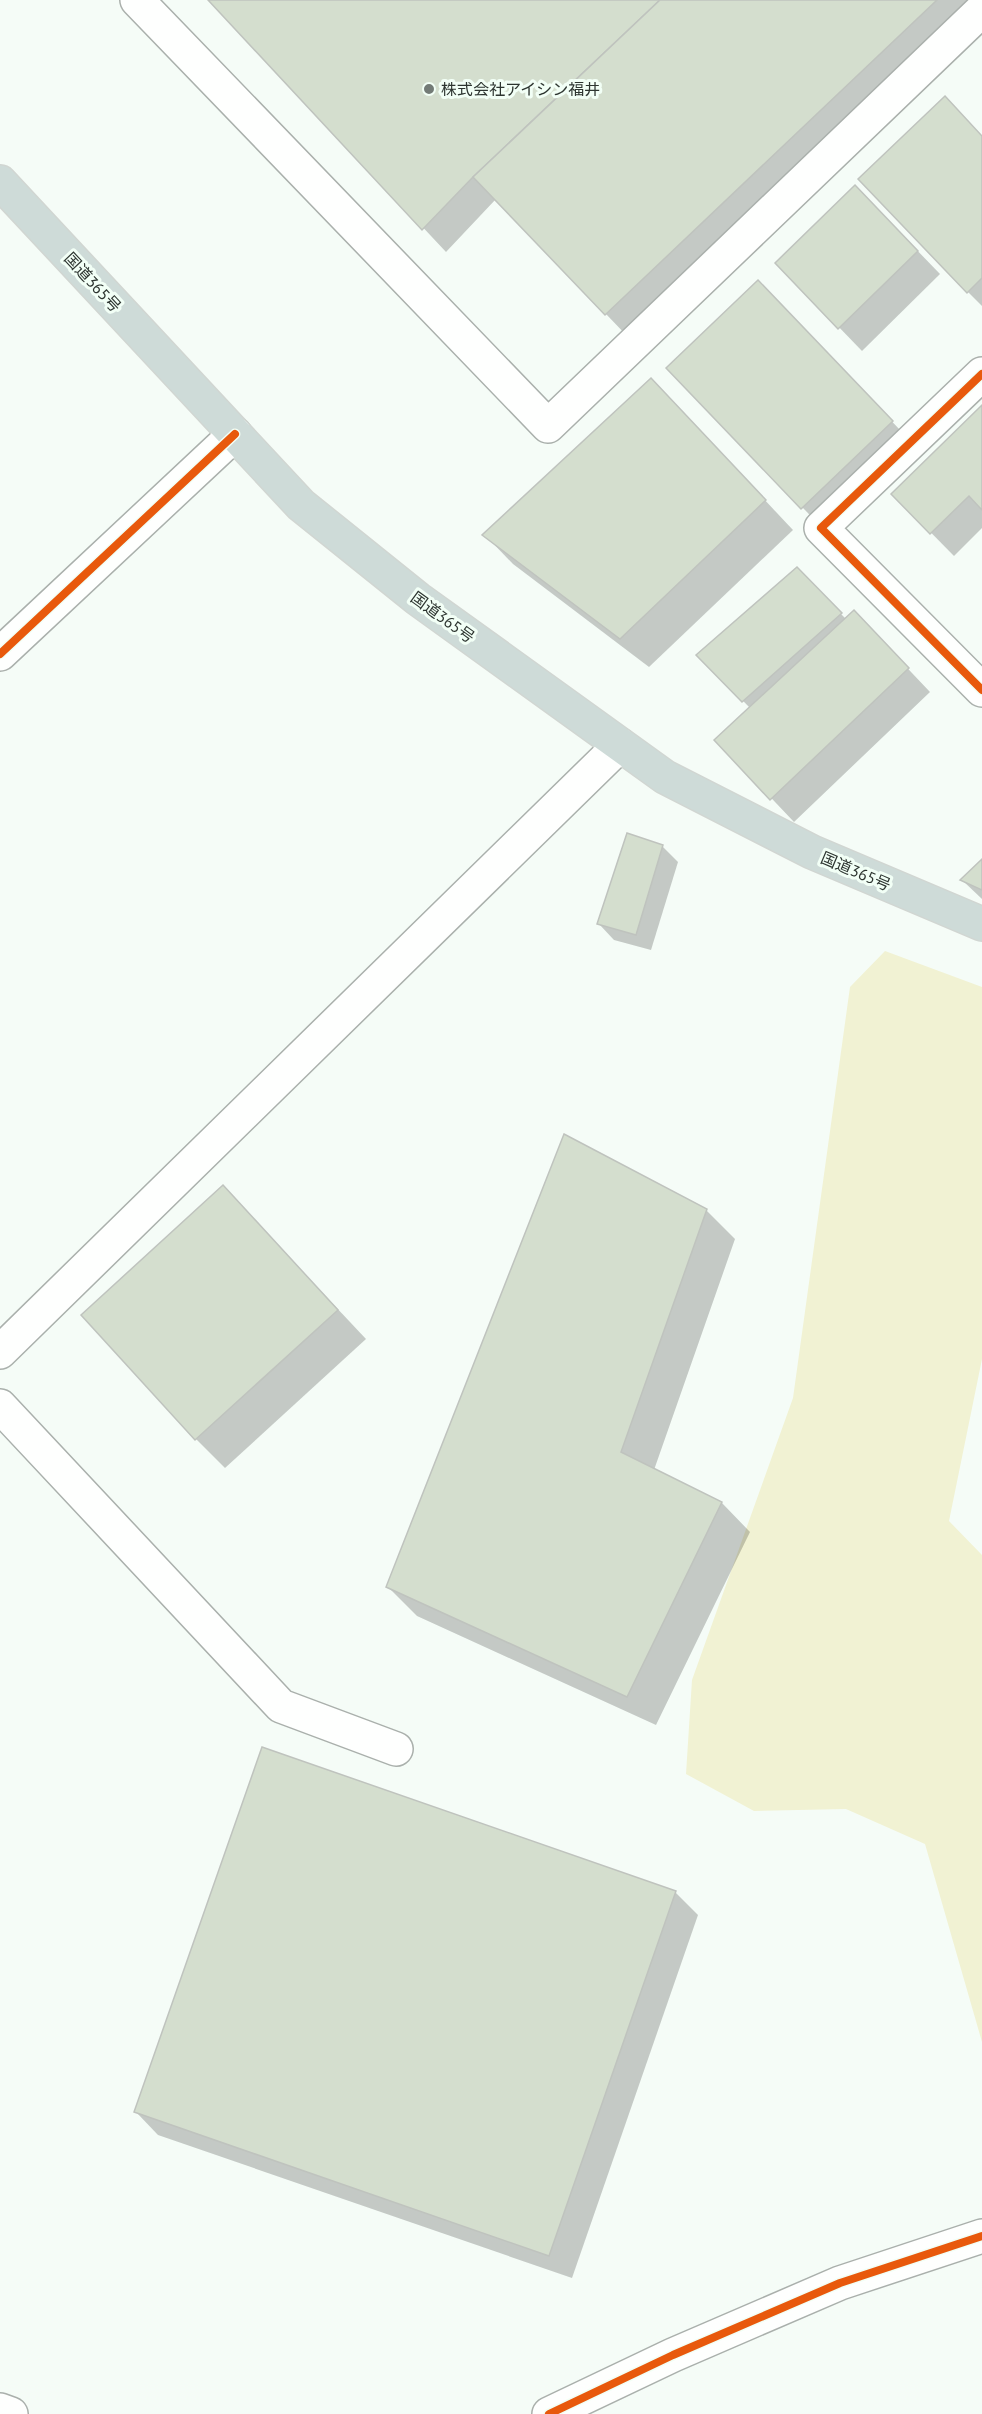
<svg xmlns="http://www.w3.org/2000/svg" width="982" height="2414" viewBox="0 0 982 2414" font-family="'PT Sans','Noto Sans JP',sans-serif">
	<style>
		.green { fill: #f1f2d3 }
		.shadow { fill: #0003 }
		.building { fill: #d4dece; stroke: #bfc3be; stroke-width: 1.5 }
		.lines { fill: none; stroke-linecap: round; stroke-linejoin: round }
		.minor-casing { stroke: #aab0ac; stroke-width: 36 }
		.highway-casing { stroke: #d1d6d2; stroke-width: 36 }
		.minor { stroke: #fefffe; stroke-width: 33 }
		.highway { stroke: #cedbd8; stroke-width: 33 }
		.cycleway-casing { stroke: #f2fff6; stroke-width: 11 }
		.cycleway { stroke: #e8590c; stroke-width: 8 }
		.poi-dot { fill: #737b76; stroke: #f2fff6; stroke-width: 2 }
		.labels { text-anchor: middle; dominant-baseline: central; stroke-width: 6; stroke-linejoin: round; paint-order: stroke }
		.poi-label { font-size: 16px; fill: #2d3530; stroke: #f2fff6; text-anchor: start }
		.street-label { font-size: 16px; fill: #2d3530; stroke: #f2fff6 }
	</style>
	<rect width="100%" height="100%" fill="#f5fcf7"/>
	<!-- green -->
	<polygon class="green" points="885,951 982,987 982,1359 949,1521 982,1555 982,2042 925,1844 846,1809 754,1811 686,1774 692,1680 793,1398 850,987"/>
	<!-- shadow -->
	<g class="shadow">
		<polygon points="210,0 982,0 628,337 496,199 446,252"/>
		<polygon points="982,136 982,306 968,292"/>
		<polygon points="878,210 940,274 862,351 777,263"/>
		<polygon points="787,311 920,451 831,537 668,368"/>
		<polygon points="982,407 982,528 954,556 893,494"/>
		<polygon points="679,409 793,530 649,667 513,564 485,535"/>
		<polygon points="796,569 846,619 876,635 930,692 794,822 716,740 750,708 698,655"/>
		<polygon points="628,835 663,847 678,862 651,950 614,940 599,924"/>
		<polygon points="982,861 982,899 962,880"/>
		<polygon points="223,1187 366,1339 225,1468 196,1439"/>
		<polygon points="706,1210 735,1239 654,1470 722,1503 750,1532 656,1725 417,1616 388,1587"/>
		<polygon points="263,1749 676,1893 698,1915 572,2278 158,2135 136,2112"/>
	</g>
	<!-- building -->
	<g class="building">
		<polygon points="208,0 660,0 473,177 422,230"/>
		<polygon points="660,0 937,0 605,315 473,177"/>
		<polygon points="945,96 982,136 982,278 967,293 858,179"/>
		<polygon points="855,185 918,251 838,329 775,263"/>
		<polygon points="758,280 893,421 801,509 666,368"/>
		<polygon points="651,378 766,500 620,639 482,535"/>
		<polygon points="982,405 982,510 969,496 930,534 891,494"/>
		<polygon points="797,567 842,613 742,702 696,655"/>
		<polygon points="854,610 909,668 770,800 714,740"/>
		<polygon points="627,833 663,845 636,935 597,924"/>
		<polygon points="982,859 982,890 960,880"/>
		<polygon points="564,1134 707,1209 621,1452 722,1502 627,1697 386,1587"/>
		<polygon points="223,1185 338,1310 195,1440 81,1315"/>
		<polygon points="262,1747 676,1891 549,2256 134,2112"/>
	</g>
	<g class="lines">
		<defs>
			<g id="minor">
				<polyline points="137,0 548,426 982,10"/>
				<polyline points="982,374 821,528 982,690"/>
				<polyline points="0,654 235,434"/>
				<polyline points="0,1352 620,745"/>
				<polyline points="0,1406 281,1706 396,1749"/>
				<polyline points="0,2410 11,2414"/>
				<polyline points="549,2414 673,2355 840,2283 982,2236"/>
			</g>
			<polyline id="highway" points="0,182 301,505 418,599 665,777 812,852 982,924"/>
		</defs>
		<!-- minor casing -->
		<use href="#minor" class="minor-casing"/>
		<!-- highway casing -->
		<use href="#highway" class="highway-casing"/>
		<!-- minor -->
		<use href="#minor" class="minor"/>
		<!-- highway -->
		<use href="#highway" class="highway"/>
		<defs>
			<g id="cycleway">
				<polyline points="982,374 821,528 982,690"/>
				<polyline points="0,654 235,434"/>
				<polyline points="549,2414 673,2355 840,2283 982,2236"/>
			</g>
		</defs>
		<!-- cycleway casing -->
		<use href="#cycleway" class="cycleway-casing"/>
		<!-- cycleway -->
		<use href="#cycleway" class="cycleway"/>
	</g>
	<!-- markers -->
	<circle class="poi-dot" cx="429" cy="89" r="6"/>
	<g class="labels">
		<!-- poi labels -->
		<g class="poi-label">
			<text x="441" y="89">株式会社アイシン福井</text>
		</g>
		<!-- street labels -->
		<g class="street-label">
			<text transform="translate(93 282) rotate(47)">国道365号</text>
			<text transform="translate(443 617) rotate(36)">国道365号</text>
			<text transform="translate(856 871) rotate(23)">国道365号</text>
		</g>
	</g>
</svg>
